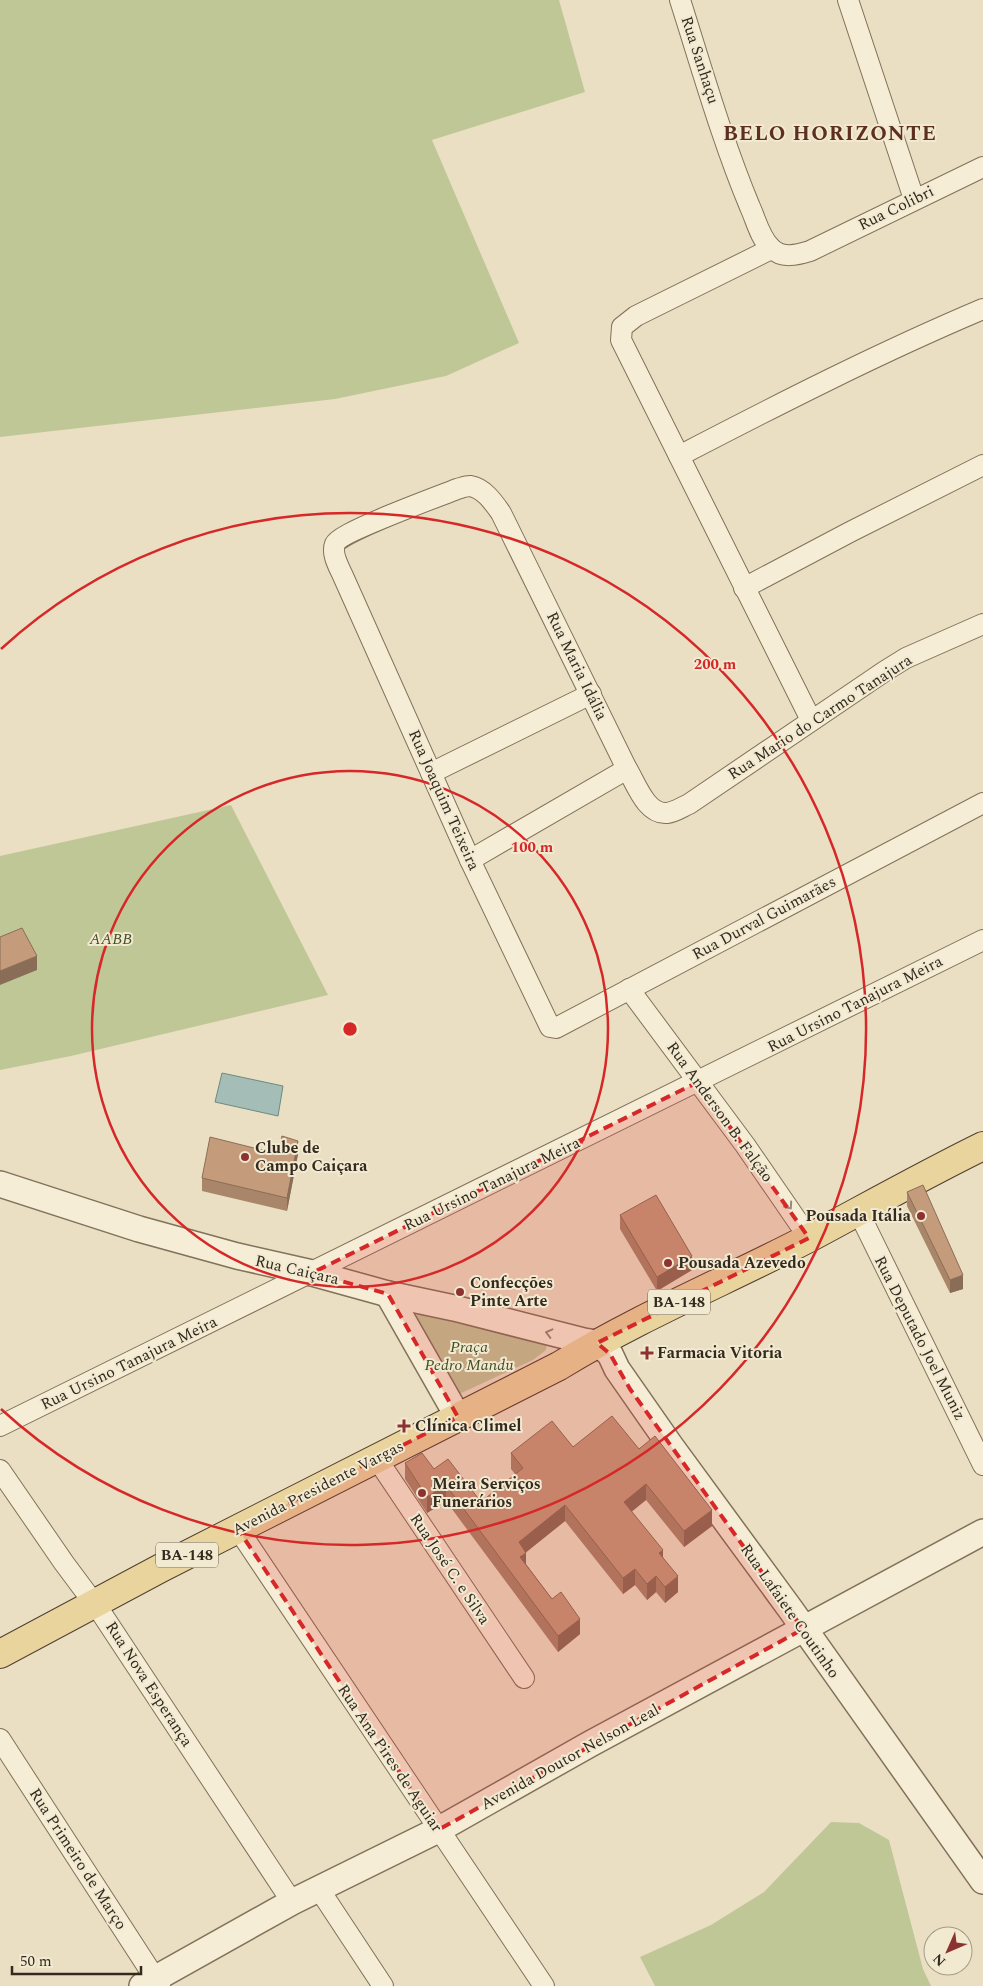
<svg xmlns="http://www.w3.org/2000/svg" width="983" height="1986" viewBox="0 0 983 1986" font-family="Spectral,serif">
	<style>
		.green { fill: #c0c797 }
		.water { fill: #a4bdb6; stroke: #6c8a83 }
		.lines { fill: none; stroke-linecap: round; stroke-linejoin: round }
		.minor-casing { stroke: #82715b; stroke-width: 22 }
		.tertiary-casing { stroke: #82715b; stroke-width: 28 }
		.primary-casing { stroke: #503f2f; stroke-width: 30 }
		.minor { stroke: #f5edd5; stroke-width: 20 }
		.tertiary { stroke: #f5edd5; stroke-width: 25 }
		.primary { stroke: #ead49d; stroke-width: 28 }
		.wall { fill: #a9866a }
		.shaded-wall { fill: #8a6d56 }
		.building { fill: #c59c7b; stroke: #8a6d56 }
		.oneway { stroke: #948b7a }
		.marked { fill: #d62828; fill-opacity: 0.2; stroke: #d62828; stroke-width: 4; stroke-dasharray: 10 6; stroke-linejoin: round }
		.ring { fill: none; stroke: #d62828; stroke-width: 2.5 }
		.poi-dot { fill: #8c3230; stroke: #f2e9d1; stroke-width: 2 }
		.labels { text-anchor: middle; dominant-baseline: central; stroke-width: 4; stroke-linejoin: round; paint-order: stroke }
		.shield { fill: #f2e9d1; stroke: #6c6354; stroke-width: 1 }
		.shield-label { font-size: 15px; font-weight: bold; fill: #33291e }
		.street-label { font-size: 16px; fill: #33291e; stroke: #f2e9d1 }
		.park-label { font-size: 16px; font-style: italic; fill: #434e26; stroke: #f2e9d1 }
		.poi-label { font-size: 16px; font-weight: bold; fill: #33291e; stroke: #f2e9d1; text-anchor: start }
		.district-label { font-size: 21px; font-weight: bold; letter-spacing: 1px; fill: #5c2f21; stroke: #f2e9d1 }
		.centre { fill: #d62828; stroke: #f2e9d1; stroke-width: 2.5 }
		.ring-label { font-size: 15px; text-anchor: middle; font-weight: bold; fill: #d62828; stroke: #f2e9d1; stroke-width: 4; stroke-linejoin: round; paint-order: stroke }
	</style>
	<rect width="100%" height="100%" fill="#eadfc2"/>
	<!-- green -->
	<g class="green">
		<polygon points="0,0 559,0 585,92 432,140 519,343 446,376 335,399 0,437"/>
		<polygon points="231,805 328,995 71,1056 0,1070 0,856"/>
		<polygon points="416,1310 547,1342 546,1350 533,1360 457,1395 443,1374 417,1319"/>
		<polygon points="831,1822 859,1823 889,1840 923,1969 931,1986 655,1986 640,1957 711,1925 764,1892"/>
	</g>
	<!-- water -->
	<polygon class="water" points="222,1073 283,1086 278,1116 215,1102"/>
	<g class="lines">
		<defs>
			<g id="minor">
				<path d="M 680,0 C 702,69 722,140 750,207 C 756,220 760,238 771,248 C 782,259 797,255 810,251 L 983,167"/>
				<polyline points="848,0 914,199"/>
				<polyline points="771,249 636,316 622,327 621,340 811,720"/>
				<path d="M 679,456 C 779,404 879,353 983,309"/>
				<polyline points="744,588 850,532 983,465"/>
				<path d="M 983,624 L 906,658 L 885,671 L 689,804 C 682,807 675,812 667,813 C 646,815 636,783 627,769 L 501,513 C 494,503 484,488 470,486 C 466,486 461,488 457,489 C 440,496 340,532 335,544 C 331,554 339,567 343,576 L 470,860 L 550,1027 L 556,1028 L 983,803"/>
				<polyline points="431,773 591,694"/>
				<polyline points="470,860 627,769"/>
				<polyline points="629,989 745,1145 809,1238"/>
				<polyline points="858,1211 983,1465"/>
				<polyline points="0,1426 983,940"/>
				<polyline points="377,1459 524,1678"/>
				<polyline points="0,1470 64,1563 102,1614 292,1902"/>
				<polyline points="238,1529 544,1986"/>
				<polyline points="0,1739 160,1986"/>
				<polyline points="319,1889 383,1986"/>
			</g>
			<g id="tertiary">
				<polyline points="0,1184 139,1229 237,1256 312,1273 388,1294 454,1308 584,1341 597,1343 610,1354 617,1369 670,1445 791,1610 983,1881"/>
				<polyline points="388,1294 458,1417"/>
				<polyline points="142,1986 292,1902 438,1830 590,1744 983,1532"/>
			</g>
			<path id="primary" d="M 0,1654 L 161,1568 L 559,1366 C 639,1317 726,1281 809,1238 C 867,1207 924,1175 983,1146"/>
		</defs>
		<!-- minor casing -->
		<use href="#minor" class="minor-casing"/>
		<!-- tertiary casing -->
		<use href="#tertiary" class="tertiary-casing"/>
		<!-- primary casing -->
		<use href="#primary" class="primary-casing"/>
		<!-- minor -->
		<use href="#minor" class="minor"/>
		<!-- tertiary -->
		<use href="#tertiary" class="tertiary"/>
		<!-- primary -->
		<use href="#primary" class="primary"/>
	</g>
	<!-- wall -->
	<g class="wall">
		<polygon points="278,1154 298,1154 287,1211 202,1191 202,1178"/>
		<polygon points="907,1192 963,1289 950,1293 907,1206"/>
		<polygon points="620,1215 692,1270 657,1291 620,1229"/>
		<polygon points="573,1447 639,1449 712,1526 684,1547 646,1500 631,1511 663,1557 678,1592 665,1603 656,1592 647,1600 635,1585 623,1594 565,1521 526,1552 526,1564 552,1599 580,1634 558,1652 446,1501 427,1513 405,1479 405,1463 434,1469 481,1502 515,1474 511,1469 511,1453"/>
	</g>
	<!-- shaded-wall -->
	<g class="shaded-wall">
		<polygon points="37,956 37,970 0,985 0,971"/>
		<polygon points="298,1141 298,1154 287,1211 287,1198"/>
		<polygon points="692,1256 692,1270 657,1291 657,1277"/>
		<polygon points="963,1275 963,1289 950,1293 950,1280"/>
		<polygon points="646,1484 646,1500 624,1518 624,1502"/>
		<polygon points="446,1485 446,1501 427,1513 427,1497"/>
		<polygon points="565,1505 565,1521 519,1558 519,1542"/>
		<polygon points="712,1510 712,1526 684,1547 684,1531"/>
		<polygon points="663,1550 663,1566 659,1553"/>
		<polygon points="526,1553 526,1568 520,1557"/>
		<polygon points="635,1569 635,1585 623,1594 623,1578"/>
		<polygon points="656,1576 656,1592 647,1600 647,1584"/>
		<polygon points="678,1576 678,1592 665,1603 665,1587"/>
		<polygon points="580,1619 580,1634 558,1652 558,1636"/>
	</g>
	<!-- building -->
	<g class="building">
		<polygon points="22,928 37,956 0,971 0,937"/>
		<polygon points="282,1136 298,1141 287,1198 202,1178 210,1137 278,1154"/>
		<polygon points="923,1185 963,1275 950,1280 907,1192"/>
		<polygon points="656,1195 692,1256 657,1277 620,1215"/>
		<polygon points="612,1416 639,1449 655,1436 712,1510 684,1531 646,1484 624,1502 663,1550 659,1553 678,1576 665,1587 656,1576 647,1584 635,1569 623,1578 565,1505 519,1542 526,1553 520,1557 552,1599 561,1592 580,1619 558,1636 446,1485 427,1497 405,1463 422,1453 434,1469 448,1459 481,1502 523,1468 511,1453 552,1421 573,1447"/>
	</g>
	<!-- one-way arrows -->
	<defs><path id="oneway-chevron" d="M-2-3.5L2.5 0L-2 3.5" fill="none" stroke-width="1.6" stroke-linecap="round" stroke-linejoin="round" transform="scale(1.25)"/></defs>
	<g class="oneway">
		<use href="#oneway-chevron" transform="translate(789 1206) rotate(55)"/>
		<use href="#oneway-chevron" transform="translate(549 1333) rotate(-166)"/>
	</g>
	<!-- marked area -->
	<path class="marked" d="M 698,1082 L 809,1238 L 597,1343 L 610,1354 L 630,1389 L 803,1629 L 438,1830 L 238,1529 L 458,1417 L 388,1294 L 312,1273 Z"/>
	<!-- distance rings -->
	<g class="ring">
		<circle cx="350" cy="1029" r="258"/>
		<path d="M1 649A516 516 0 1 1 1 1409"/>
	</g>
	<!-- markers -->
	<g class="poi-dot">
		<circle cx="245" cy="1157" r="5"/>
		<circle cx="921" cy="1216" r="5"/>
		<circle cx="668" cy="1263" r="5"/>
		<circle cx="460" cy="1292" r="5"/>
		<path d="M644.5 1345.5h5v5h5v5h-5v5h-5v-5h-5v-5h5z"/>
		<path d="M401.5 1418.5h5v5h5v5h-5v5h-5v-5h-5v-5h5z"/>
		<circle cx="422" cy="1493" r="5"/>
	</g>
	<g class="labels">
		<!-- shield labels -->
		<g class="shield">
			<rect x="648" y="1289.5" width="62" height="25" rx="4"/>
			<rect x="156" y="1542.5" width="62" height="25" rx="4"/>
		</g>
		<g class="shield-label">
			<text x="679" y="1302">BA-148</text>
			<text x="187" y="1555">BA-148</text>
		</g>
		<!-- street labels -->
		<g class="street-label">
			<text transform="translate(700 60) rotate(72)">Rua Sanhaçu</text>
			<text transform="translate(896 208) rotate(-26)">Rua Colibri</text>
			<text transform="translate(577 666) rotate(64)">Rua Maria Idália</text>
			<text transform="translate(820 717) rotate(-33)">Rua Mario do Carmo Tanajura</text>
			<text transform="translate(444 800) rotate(66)">Rua Joaquim Teixeira</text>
			<text transform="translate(764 918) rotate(-28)">Rua Durval Guimarães</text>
			<text transform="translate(855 1004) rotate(-27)">Rua Ursino Tanajura Meira</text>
			<text transform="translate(720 1112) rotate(54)">Rua Anderson B. Falção</text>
			<text transform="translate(492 1184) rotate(-26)">Rua Ursino Tanajura Meira</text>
			<text transform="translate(297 1270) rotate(13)">Rua Caiçara</text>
			<text transform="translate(920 1338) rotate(63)">Rua Deputado Joel Muniz</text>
			<text transform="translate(129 1363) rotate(-26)">Rua Ursino Tanajura Meira</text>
			<text transform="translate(318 1488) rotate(-27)">Avenida Presidente Vargas</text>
			<text transform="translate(450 1569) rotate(56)">Rua José C. e Silva</text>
			<text transform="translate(790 1611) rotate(55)">Rua Lafaiete Coutinho</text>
			<text transform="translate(149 1684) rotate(57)">Rua Nova Esperança</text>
			<text transform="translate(570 1757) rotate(-29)">Avenida Doutor Nelson Leal</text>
			<text transform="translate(390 1758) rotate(56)">Rua Ana Pires de Aguiar</text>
			<text transform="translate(78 1859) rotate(57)">Rua Primeiro de Março</text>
		</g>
		<!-- park labels -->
		<g class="park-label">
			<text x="111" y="939">AABB</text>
			<text x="469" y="1347">Praça<tspan x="469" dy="18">Pedro Mandu</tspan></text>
		</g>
		<!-- poi labels -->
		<g class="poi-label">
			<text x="255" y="1148">Clube de<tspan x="255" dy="18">Campo Caiçara</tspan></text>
			<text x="911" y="1216" text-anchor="end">Pousada Itália</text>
			<text x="678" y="1263">Pousada Azevedo</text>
			<text x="470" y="1283">Confecções<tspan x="470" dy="18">Pinte Arte</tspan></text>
			<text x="657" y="1353">Farmacia Vitoria</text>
			<text x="415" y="1426">Clínica Climel</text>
			<text x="432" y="1484">Meira Serviços<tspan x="432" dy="18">Funerários</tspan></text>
		</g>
		<!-- district labels -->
		<g class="district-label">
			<text x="830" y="134">BELO HORIZONTE</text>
		</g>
	</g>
	<circle cx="350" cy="1029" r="8" class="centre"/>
	<g class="ring-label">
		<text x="715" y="669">200 m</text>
		<text x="532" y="852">100 m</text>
	</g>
	<!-- north arrow -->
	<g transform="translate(948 1951) rotate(225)"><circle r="24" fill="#f2e9d1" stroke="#a69c89"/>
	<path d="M0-4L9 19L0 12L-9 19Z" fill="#8c3230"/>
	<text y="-8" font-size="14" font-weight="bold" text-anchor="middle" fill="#33291e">N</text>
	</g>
	<!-- scale -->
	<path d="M12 1966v8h129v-8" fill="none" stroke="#33291e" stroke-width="2.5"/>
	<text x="20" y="1966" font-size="15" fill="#33291e" stroke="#f2e9d1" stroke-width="4" paint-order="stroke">50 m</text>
</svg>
